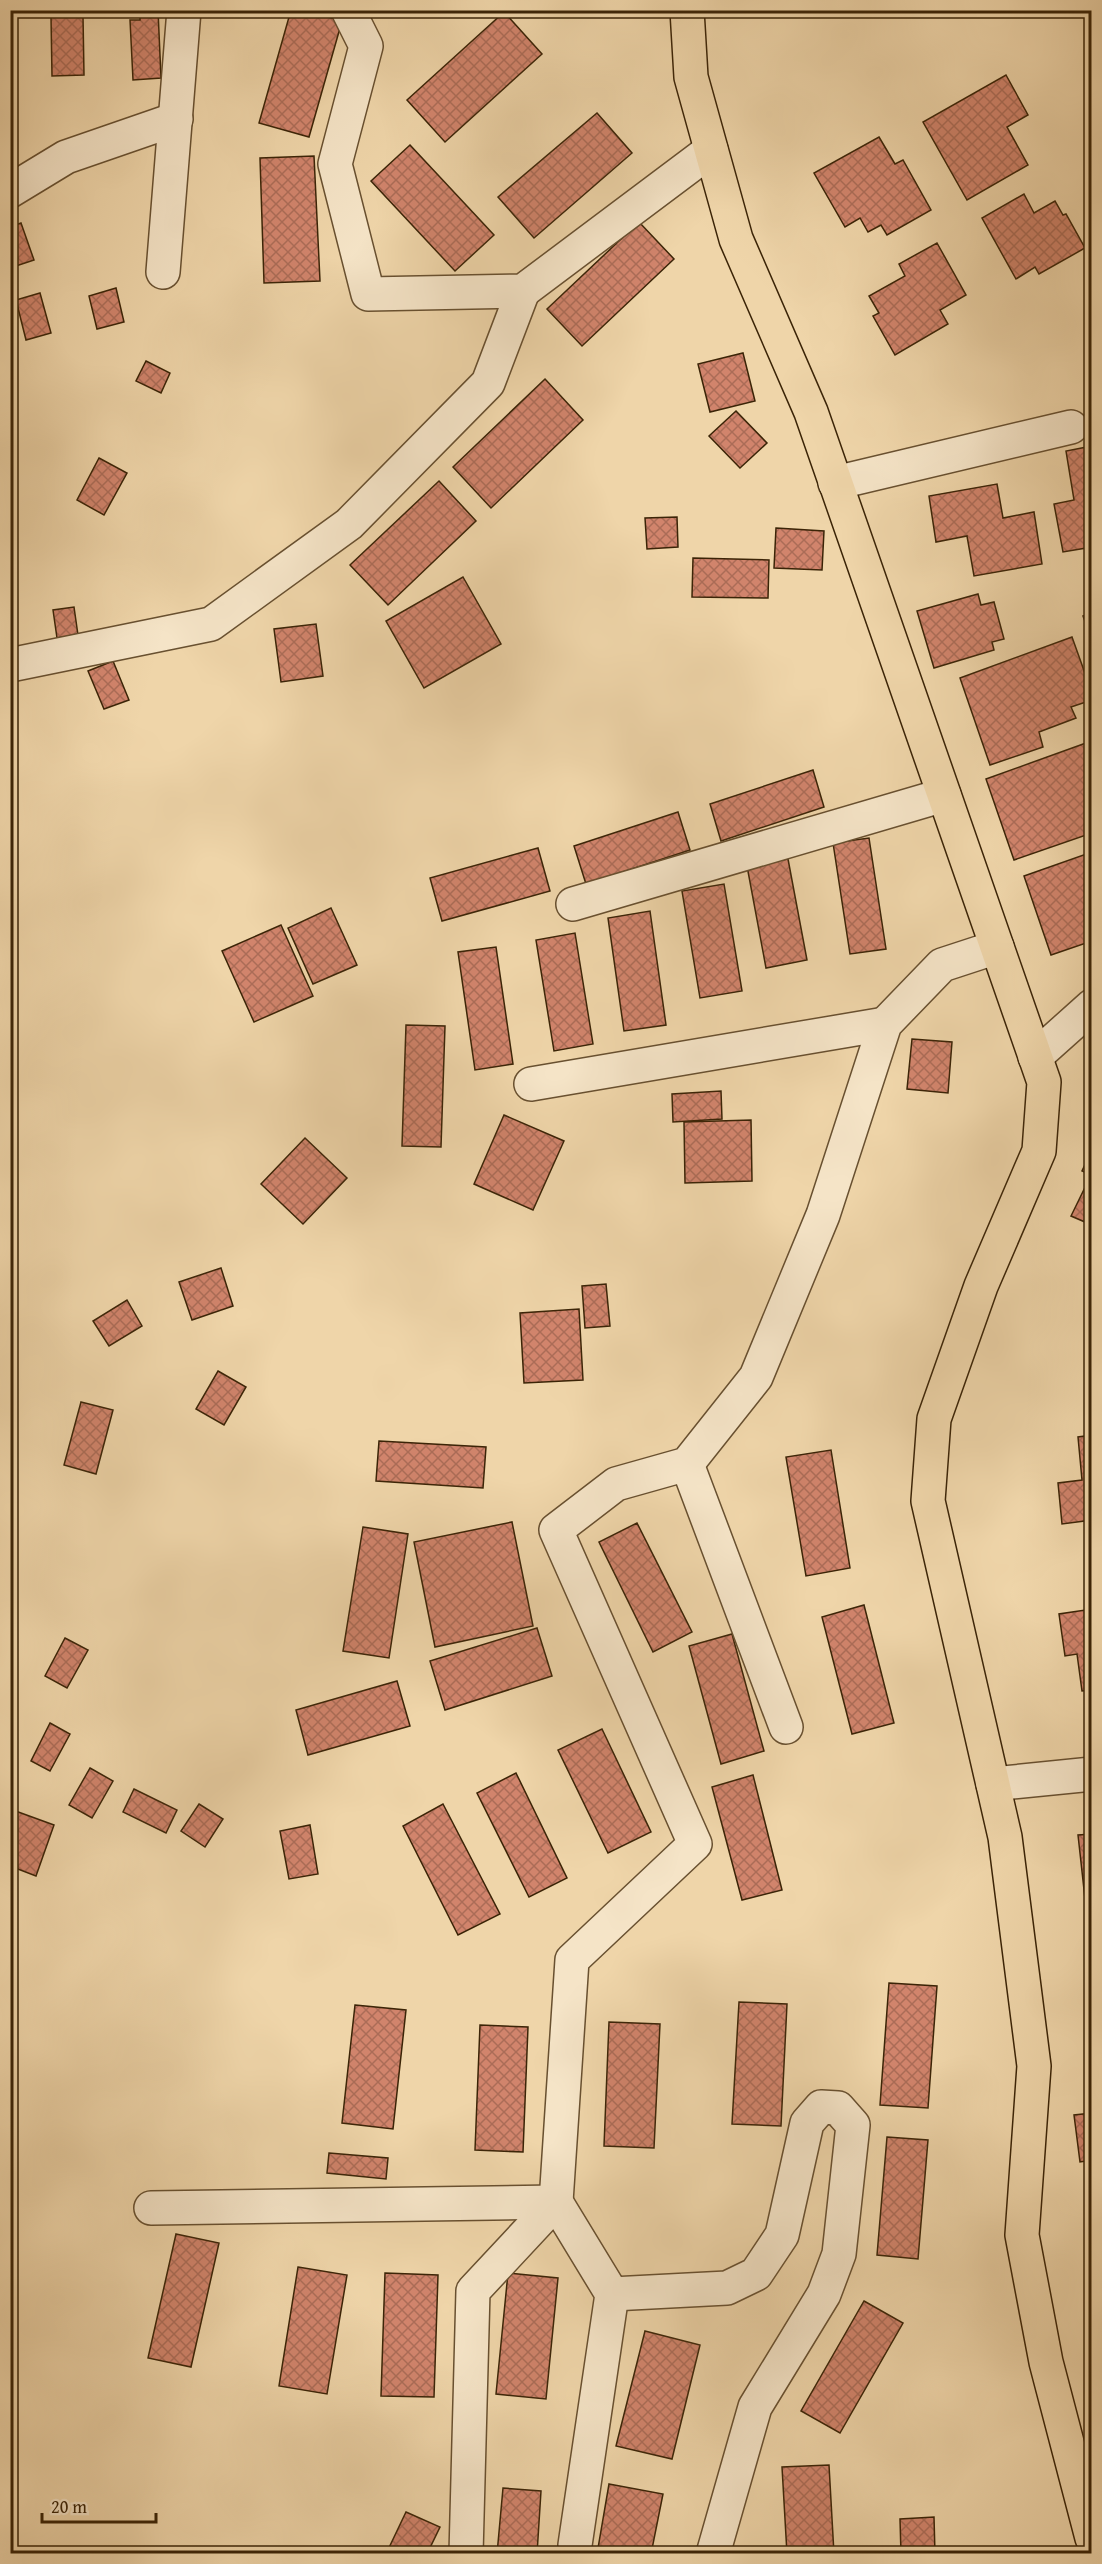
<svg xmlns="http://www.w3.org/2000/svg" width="1102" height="2564" viewBox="0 0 1102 2564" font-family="'Gentium Book Plus',serif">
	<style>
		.building { fill: url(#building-cross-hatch); stroke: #3b2407; stroke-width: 1.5 }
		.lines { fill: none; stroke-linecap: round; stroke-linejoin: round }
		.minor-casing { stroke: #685030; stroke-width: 36 }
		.major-casing { stroke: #3b2407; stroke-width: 36 }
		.minor { stroke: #f5e4c7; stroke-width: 33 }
		.major { stroke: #efd5a9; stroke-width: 33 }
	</style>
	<defs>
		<pattern id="building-cross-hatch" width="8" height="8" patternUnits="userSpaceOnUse" patternTransform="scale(1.5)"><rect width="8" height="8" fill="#d1846c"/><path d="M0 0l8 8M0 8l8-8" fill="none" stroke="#ab6c57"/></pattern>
	</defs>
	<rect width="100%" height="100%" fill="#efd5a9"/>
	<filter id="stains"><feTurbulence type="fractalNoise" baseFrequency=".00333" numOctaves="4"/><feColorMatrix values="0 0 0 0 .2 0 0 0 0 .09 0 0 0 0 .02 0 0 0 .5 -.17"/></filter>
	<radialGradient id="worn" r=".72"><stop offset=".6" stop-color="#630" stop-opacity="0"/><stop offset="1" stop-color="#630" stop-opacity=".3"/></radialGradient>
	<!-- building -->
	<g class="building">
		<polygon points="140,10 158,10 161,78 133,80 130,20 140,20"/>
		<polygon points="291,10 305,10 342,21 309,137 259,123"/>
		<polygon points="504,12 542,54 445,142 407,100"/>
		<polygon points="83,16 84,75 52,76 51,17"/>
		<polygon points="1006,75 1028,115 1007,127 1028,165 967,200 923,122"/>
		<polygon points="597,113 632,153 534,238 498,197"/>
		<polygon points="879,137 895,164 903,160 931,210 887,235 881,225 868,232 860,218 845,227 814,173"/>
		<polygon points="410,145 494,235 455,271 371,181"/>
		<polygon points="314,156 320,281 264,283 260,158"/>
		<polygon points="1024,194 1034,213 1055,201 1063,215 1066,214 1085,248 1039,274 1035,267 1016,279 982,218"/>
		<polygon points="639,222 674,259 582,346 547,309"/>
		<polygon points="21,223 34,260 10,268 10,227"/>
		<polygon points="937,243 966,295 940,310 948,324 895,355 873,316 879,313 869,296 905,276 899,264"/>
		<polygon points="116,288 124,322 97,329 89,296"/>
		<polygon points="40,293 51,333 26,340 16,300"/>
		<polygon points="743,353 755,401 710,412 698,364"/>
		<polygon points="146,361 170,373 161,393 136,381"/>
		<polygon points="545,379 583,420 491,508 453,467"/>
		<polygon points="736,411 767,443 740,468 709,436"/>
		<polygon points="1092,446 1092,547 1063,552 1054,504 1074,500 1066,451"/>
		<polygon points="99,458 127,473 104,515 77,500"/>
		<polygon points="439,481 476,521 388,605 350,565"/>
		<polygon points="997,484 1003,518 1034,512 1042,564 974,576 967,536 936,542 929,496"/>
		<polygon points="677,517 678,547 647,549 645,518"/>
		<polygon points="776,528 824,531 822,570 774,568"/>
		<polygon points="693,558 769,560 768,598 692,597"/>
		<polygon points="463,577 501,644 424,688 386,621"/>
		<polygon points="978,594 981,605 994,602 1004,639 992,642 994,650 934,668 917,611"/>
		<polygon points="74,607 78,635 57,638 53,610"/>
		<polygon points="1092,613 1092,641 1083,616"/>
		<polygon points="316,624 323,676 281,682 274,629"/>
		<polygon points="1072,637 1092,693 1092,700 1071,707 1076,718 1039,732 1043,747 990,765 960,678"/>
		<polygon points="113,661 129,700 104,709 88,671"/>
		<polygon points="1086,743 1092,757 1092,833 1014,860 986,779"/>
		<polygon points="813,770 824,807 721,841 710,804"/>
		<polygon points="678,812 690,850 586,884 574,846"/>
		<polygon points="869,838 886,949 850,954 833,843"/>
		<polygon points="538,848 550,891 442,921 430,878"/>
		<polygon points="1092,852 1092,941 1051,955 1024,876"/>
		<polygon points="788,859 807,960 766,968 747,866"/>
		<polygon points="724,884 742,991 700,998 682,891"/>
		<polygon points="331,908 357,965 313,984 288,928"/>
		<polygon points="650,911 666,1025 624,1031 608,918"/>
		<polygon points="281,925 313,996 254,1022 222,951"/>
		<polygon points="575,933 593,1044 554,1051 536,940"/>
		<polygon points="496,947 513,1064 475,1070 458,952"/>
		<polygon points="406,1025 445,1026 441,1147 402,1146"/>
		<polygon points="912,1039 952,1042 948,1093 907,1089"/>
		<polygon points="721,1091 722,1119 673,1122 672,1094"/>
		<polygon points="504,1115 564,1141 533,1210 474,1184"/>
		<polygon points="751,1120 752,1181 685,1183 684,1122"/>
		<polygon points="305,1138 347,1178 303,1224 261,1184"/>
		<polygon points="1092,1150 1092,1225 1071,1216 1091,1175 1082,1171"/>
		<polygon points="221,1268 233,1306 192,1320 179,1282"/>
		<polygon points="606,1284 610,1326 585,1328 582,1286"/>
		<polygon points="127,1300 142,1326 109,1346 93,1321"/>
		<polygon points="579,1309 583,1380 524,1383 520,1313"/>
		<polygon points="218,1371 246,1387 224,1425 196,1409"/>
		<polygon points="81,1402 113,1410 96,1474 64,1465"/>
		<polygon points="1092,1435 1092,1520 1062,1524 1058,1483 1082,1480 1078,1437"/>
		<polygon points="379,1441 486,1447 483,1488 376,1481"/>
		<polygon points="831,1450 850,1568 806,1576 786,1457"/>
		<polygon points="512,1522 533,1626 435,1647 414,1542"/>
		<polygon points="637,1523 692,1632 653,1652 599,1542"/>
		<polygon points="363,1527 408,1534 389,1658 343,1651"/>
		<polygon points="864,1605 894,1723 852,1734 822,1617"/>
		<polygon points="1092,1609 1092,1690 1082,1691 1077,1654 1065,1656 1059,1614"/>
		<polygon points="537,1628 552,1676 445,1710 430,1661"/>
		<polygon points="732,1634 764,1751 721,1764 689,1646"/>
		<polygon points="65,1638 88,1650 67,1688 45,1676"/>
		<polygon points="397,1681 410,1726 308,1755 296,1710"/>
		<polygon points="50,1723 70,1734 50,1771 31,1761"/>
		<polygon points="602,1729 651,1832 608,1853 558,1750"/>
		<polygon points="90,1768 113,1781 92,1818 69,1805"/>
		<polygon points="516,1773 567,1878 529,1897 477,1793"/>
		<polygon points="753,1775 782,1890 742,1900 712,1787"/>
		<polygon points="134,1789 177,1810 166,1833 123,1812"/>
		<polygon points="199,1804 223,1819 205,1847 181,1831"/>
		<polygon points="443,1804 500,1914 458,1935 403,1826"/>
		<polygon points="10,1809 54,1825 36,1876 10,1866"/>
		<polygon points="310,1825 318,1874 289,1879 280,1831"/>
		<polygon points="1092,1834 1092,1925 1088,1926 1078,1835"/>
		<polygon points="889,1983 937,1986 928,2108 880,2105"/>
		<polygon points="739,2002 787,2004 781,2126 732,2124"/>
		<polygon points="355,2005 406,2010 393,2129 342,2123"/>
		<polygon points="609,2022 660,2024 654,2148 604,2146"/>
		<polygon points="480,2025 528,2027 523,2152 475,2150"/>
		<polygon points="1092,2113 1092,2160 1080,2162 1074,2115"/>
		<polygon points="887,2137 928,2140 918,2259 877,2255"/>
		<polygon points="329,2153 388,2158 386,2179 327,2173"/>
		<polygon points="176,2234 219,2243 191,2367 148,2358"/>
		<polygon points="298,2267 347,2275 327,2394 279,2386"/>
		<polygon points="385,2273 438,2275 434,2397 381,2396"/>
		<polygon points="508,2273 558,2278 546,2399 496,2394"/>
		<polygon points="864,2301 903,2323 840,2433 801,2411"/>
		<polygon points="645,2331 700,2345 672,2459 616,2446"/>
		<polygon points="829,2465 834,2554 787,2554 782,2467"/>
		<polygon points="609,2484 663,2494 651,2554 597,2554"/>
		<polygon points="503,2488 541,2491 537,2554 497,2554"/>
		<polygon points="406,2512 440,2527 427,2554 386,2554"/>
		<polygon points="934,2517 935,2554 901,2554 900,2519"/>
	</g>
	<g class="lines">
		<defs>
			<g id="minor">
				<polyline points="348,10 366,46 335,164 368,294 523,291 711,150"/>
				<polyline points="10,191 66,157 176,119"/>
				<polyline points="163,272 184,10"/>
				<polyline points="835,483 1071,427"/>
				<polyline points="10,665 211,624 349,524 488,383 523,291"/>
				<polyline points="573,904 944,795"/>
				<polyline points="1035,1057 1092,1006"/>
				<polyline points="531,1084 885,1024"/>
				<polyline points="687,1464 786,1727"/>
				<polyline points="993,1784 1092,1774"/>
				<polyline points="151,2208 556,2202 612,2294 575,2545"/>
				<polyline points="612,2294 727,2288 756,2274 782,2235 807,2123 821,2107 838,2108 853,2125 839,2254 824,2294 755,2407 713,2554"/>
				<polyline points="466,2554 473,2291 556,2202 572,1960 695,1844 556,1530 616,1484 687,1464 756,1377 823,1215 885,1024 942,965 997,947"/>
			</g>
			<polyline id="major" points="687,10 691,77 736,239 811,412 1044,1082 1039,1151 981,1286 934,1419 928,1501 1005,1837 1034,2066 1022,2235 1046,2362 1092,2538"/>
		</defs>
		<!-- minor casing -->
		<use href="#minor" class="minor-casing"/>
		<!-- major casing -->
		<use href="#major" class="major-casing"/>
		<!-- minor -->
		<use href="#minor" class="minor"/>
		<!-- major -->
		<use href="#major" class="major"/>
	</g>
	<!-- margin -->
	<rect width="1102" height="2564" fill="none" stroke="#efd5a9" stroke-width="36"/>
	<rect x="12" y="12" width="1078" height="2540" fill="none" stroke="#3b2407" stroke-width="3"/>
	<rect x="18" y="18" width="1066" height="2528" fill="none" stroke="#3b2407" stroke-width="1.5"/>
	<!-- scale -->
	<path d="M42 2513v9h114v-9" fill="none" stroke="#3b2407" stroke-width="3"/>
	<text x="51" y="2513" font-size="18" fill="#3b2407" stroke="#f5e4c7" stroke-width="4.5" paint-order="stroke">20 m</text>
	<rect width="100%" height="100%" filter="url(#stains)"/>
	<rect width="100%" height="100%" fill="url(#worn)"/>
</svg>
